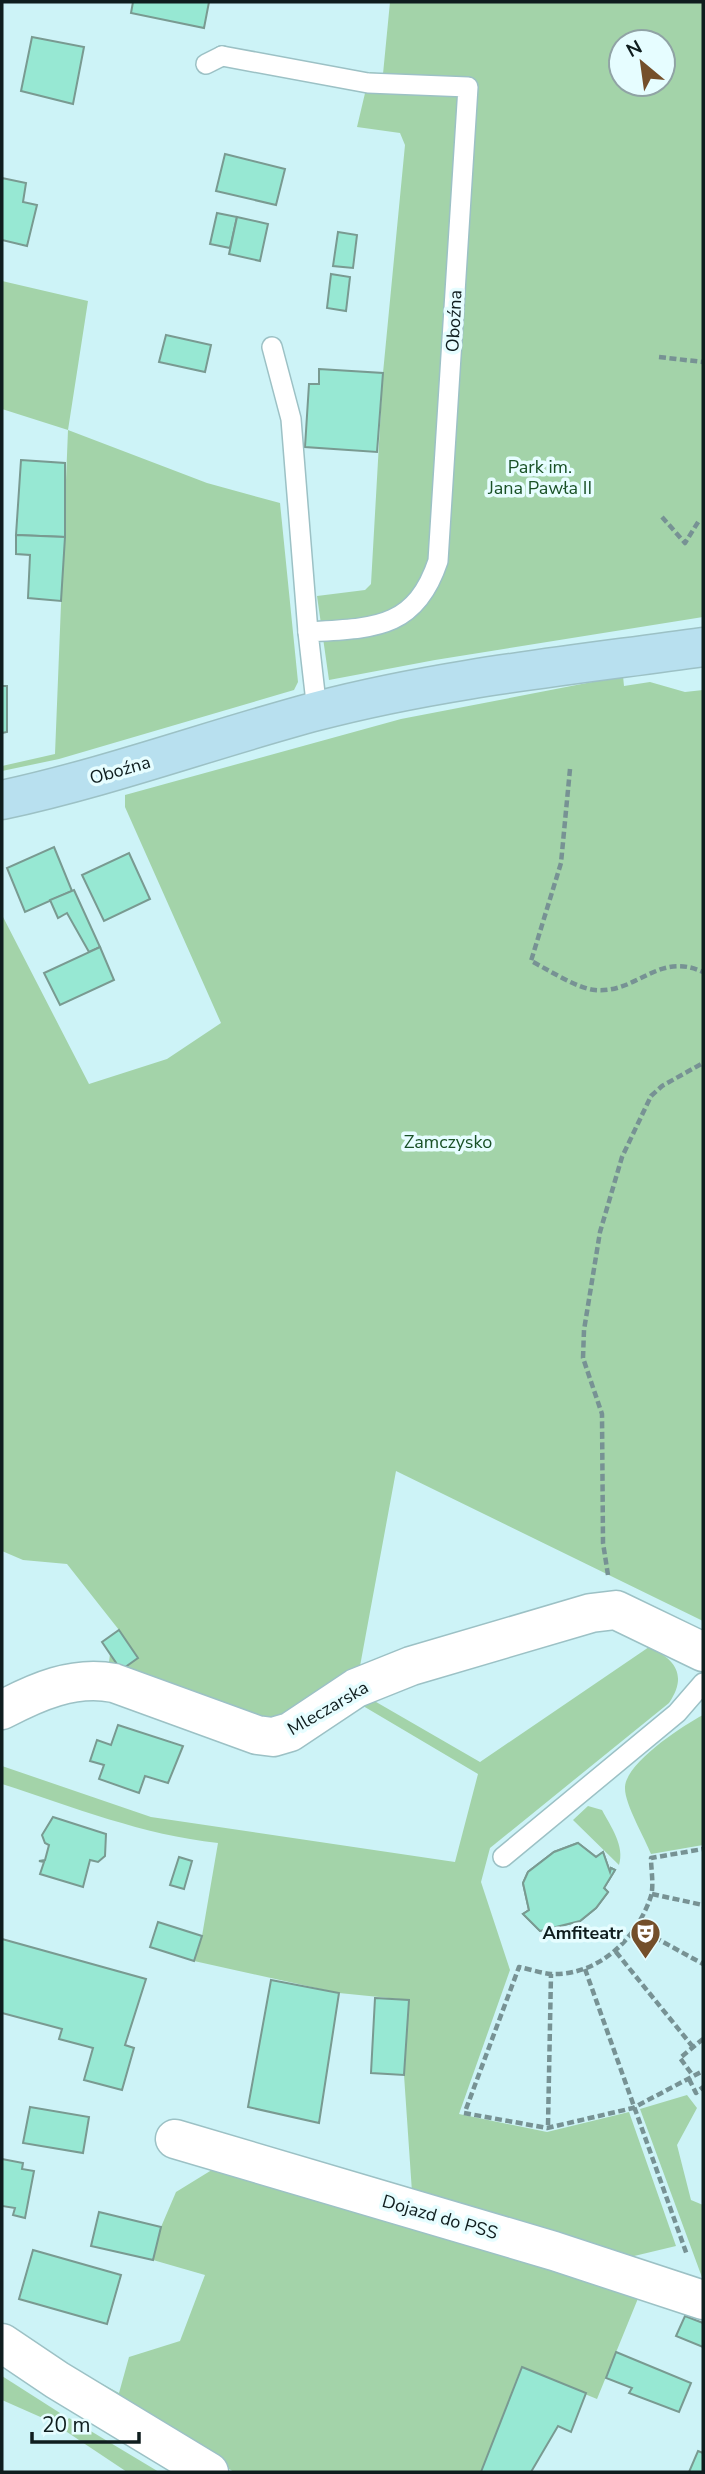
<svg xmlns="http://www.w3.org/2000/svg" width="705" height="2474" viewBox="0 0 705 2474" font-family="'Nunito Sans',sans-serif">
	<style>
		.green { fill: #a3d3a9; fill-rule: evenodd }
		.building { fill: #97e8d3; stroke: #799a91; stroke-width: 2 }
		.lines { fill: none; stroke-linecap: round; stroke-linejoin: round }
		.lane-casing { stroke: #9cc1c5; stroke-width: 22 }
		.street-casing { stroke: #9cc1c5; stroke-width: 41 }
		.secondary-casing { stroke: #9cc1c5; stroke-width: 41 }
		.path { stroke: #779294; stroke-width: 4.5; stroke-dasharray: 7 3.5; stroke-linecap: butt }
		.lane { stroke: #fff; stroke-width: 19 }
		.street { stroke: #fff; stroke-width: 38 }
		.secondary { stroke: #b8e0ef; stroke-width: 38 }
		.labels { text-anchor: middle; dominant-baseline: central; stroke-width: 7; stroke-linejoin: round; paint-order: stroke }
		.street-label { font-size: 18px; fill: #0f1d1e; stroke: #e6fdff }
		.park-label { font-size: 18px; fill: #195126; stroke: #e6fdff }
		.poi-label { font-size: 18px; font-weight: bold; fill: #0f1d1e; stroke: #e6fdff; text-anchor: end }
	</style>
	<rect width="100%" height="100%" fill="#cdf3f7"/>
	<!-- green -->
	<g class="green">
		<path d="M 390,2 L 703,2 L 703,617 L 435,660 L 329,680 L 317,596 L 365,590 L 371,584 L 383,373 L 405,145 L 400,133 L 357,127 L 370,72 L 383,74 ZM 621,42 L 663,42 L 663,84 L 621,84 Z"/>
		<polygon points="2,281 88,301 68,430 207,483 280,503 298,682 294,690 59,759 2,771 2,766 55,754 68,430 2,409"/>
		<polygon points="623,676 624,686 650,682 685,692 703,690 703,1621 396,1471 358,1677 284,1723 137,1685 109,1662 110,1654 102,1642 119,1630 67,1564 23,1560 2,1551 2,915 89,1084 167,1059 221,1023 125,807 125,795 401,719"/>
		<path d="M 649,1647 C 675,1659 688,1675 669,1703 L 490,1848 L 481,1882 L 510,1970 L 459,2114 L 547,2132 L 629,2112 L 676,2246 L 630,2257 L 412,2192 L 404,2075 L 409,2000 L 339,1993 L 194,1961 L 202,1936 L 218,1843 C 143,1835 73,1807 2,1784 L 2,1766 L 151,1817 L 455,1862 L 478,1774 L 353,1700 L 364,1695 L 480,1762 Z"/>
		<path d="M 703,1715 L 703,1845 L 651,1854 C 645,1838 624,1803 625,1787 C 626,1763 682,1726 703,1715 Z"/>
		<path d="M 588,1806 L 602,1810 C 611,1827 625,1846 619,1865 L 573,1820 Z"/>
		<polygon points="687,2095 697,2108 677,2145 691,2200 703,2205 703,2280 640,2109"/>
		<polygon points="215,2168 639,2296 597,2399 521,2368 481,2472 234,2472 95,2385 95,2380 119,2393 129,2357 180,2341 205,2275 153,2260 161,2227 176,2192"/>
		<polygon points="2,2376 60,2413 54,2423 2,2400"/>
		<polygon points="69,2418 159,2472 127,2472 61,2428"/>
	</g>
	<!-- building -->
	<g class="building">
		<polygon points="133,2 209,2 204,28 131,13"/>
		<polygon points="32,37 84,47 73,104 21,91"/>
		<polygon points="225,154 285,169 276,205 216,191"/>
		<polygon points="2,178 26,183 23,202 37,205 27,246 2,240"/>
		<polygon points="217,213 237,217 230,248 210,244"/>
		<polygon points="237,217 268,224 260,261 229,254"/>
		<polygon points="338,232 357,235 353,268 333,266"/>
		<polygon points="331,274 350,277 346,311 327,308"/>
		<polygon points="166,335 211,345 205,372 159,362"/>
		<polygon points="319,369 383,373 377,452 305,447 309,384 319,384"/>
		<polygon points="21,460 65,463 65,537 16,535"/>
		<polygon points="16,535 65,537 61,601 28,598 30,555 16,554"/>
		<polygon points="2,686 7,686 7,732 2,733"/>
		<polygon points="54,847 72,891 25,912 7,868"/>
		<polygon points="129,853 150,899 104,921 82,875"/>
		<polygon points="74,890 100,947 89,952 67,913 58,918 50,900"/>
		<polygon points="100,947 114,980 60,1005 44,973"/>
		<polygon points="119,1630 138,1658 121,1670 102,1642"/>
		<polygon points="118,1725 183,1746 168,1783 145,1776 139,1793 99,1779 104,1765 90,1761 97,1740 111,1745"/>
		<polygon points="53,1817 106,1834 105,1856 98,1862 90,1860 83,1887 40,1874 44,1862 39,1861 45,1860 49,1845 45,1843 42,1835"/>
		<polygon points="578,1843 596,1857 603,1852 610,1872 611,1868 615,1870 604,1888 608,1892 596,1908 580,1921 540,1931 523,1914 529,1910 523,1883 528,1872 554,1852"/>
		<polygon points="578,1843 596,1857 603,1852 610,1872 611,1868 615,1870 604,1888 608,1892 596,1908 580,1921 540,1931 523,1914 529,1910 523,1883 528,1872 554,1852"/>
		<polygon points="179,1857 192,1861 184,1889 170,1885"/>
		<polygon points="158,1922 202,1936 194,1961 150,1947"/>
		<polygon points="2,1939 146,1979 125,2045 134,2048 122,2090 84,2080 93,2048 59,2039 62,2029 2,2013"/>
		<polygon points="271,1980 339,1993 319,2123 248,2107"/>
		<polygon points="375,1998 409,2000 404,2075 371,2073"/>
		<polygon points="30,2107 89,2117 83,2153 23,2143"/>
		<polygon points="2,2159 23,2163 22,2169 34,2171 25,2218 13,2215 15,2208 2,2206"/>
		<polygon points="99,2212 161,2227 153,2260 91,2246"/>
		<polygon points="33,2250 121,2275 107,2324 19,2299"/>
		<polygon points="685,2316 703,2323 703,2347 676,2336"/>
		<polygon points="616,2352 691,2383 679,2412 629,2393 632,2388 606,2378"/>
		<polygon points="522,2367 586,2393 571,2432 558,2426 531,2472 481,2472"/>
		<polygon points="698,2451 703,2453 703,2472 689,2472"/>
	</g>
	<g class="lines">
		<defs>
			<g id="lane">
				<path d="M 222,56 L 368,83 L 468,87 L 438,561 C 415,630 373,628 308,632 L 317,711"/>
				<polyline points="206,64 222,56"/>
				<polyline points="272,347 291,419 308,632"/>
				<polyline points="503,1857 677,1713 703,1683"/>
			</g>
			<g id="street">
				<path d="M 2,1710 C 36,1692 74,1675 114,1683 L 257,1735 L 273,1737 L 290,1732 L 356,1688 L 411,1666 L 591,1613 L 616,1610 L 703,1652"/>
				<polyline points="175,2139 554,2251 703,2300"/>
				<polyline points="2,2343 57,2380 209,2472"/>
			</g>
			<path id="secondary" d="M 2,800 C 109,777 212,739 317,711 C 443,678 575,665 703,647"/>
		</defs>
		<!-- lane casing -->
		<use href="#lane" class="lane-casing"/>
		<!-- street casing -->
		<use href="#street" class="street-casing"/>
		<!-- secondary casing -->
		<use href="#secondary" class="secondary-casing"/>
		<!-- path -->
		<g class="path">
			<polyline points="659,357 703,362"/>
			<polyline points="662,517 685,543 700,519"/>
			<path d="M 570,769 L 561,863 L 531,961 C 547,969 578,989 595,990 C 637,994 658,951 703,972"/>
			<polyline points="608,1575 603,1543 602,1414 583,1358 584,1330 600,1232 622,1157 651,1096 662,1086 703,1063"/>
			<polyline points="652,1894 703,1905"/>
			<polyline points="636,1927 703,1964"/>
			<polyline points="616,1952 693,2047"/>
			<polyline points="585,1969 687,2255"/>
			<polyline points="691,2073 680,2058 703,2039"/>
			<polyline points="689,2079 696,2093 703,2087"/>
			<path d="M 466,2109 L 519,1967 C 529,1969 541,1973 551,1974 C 598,1976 637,1939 651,1896 C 654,1885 651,1869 651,1858 L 703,1849"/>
			<polyline points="464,2113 547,2128 633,2108 703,2071"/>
			<polyline points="548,2125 551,1974"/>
		</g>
		<!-- lane -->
		<use href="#lane" class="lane"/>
		<!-- street -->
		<use href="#street" class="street"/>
		<!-- secondary -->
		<use href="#secondary" class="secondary"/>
	</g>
	<!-- icons -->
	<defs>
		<symbol id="theatre-pin" viewBox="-11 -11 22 30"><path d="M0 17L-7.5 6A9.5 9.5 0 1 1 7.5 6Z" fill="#744f2a" stroke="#e6fdff"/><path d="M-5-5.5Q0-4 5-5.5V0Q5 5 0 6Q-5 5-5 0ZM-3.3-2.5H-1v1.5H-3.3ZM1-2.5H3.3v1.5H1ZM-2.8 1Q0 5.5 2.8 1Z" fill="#fff"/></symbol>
	</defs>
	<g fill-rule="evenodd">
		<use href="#theatre-pin" x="628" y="1916" width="35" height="47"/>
	</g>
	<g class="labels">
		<!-- street labels -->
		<g class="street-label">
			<text transform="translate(454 321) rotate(-87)">Oboźna</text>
			<text transform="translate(120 770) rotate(-16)">Oboźna</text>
			<text transform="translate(328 1708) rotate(-30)">Mleczarska</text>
			<text transform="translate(440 2217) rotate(16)">Dojazd do PSS</text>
		</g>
		<!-- park labels -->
		<g class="park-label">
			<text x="540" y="467">Park im.<tspan x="540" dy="21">Jana Pawła II</tspan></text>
			<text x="448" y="1142">Zamczysko</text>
		</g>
		<!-- poi labels -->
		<g class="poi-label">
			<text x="623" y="1933">Amfiteatr</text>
		</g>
	</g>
	<!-- border -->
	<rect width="705" height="2474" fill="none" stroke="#0f1d1e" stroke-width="7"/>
	<!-- north arrow -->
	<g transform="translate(642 63) rotate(331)"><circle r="33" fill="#e6fdff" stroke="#90a3a5" stroke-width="2"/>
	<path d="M0-5L12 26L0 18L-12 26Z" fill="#744f2a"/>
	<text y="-10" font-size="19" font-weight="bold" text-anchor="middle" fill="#0f1d1e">N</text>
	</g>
	<!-- scale -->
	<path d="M32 2432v10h107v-10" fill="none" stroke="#0f1d1e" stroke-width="3.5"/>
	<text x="42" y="2432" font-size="21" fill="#0f1d1e" stroke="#e6fdff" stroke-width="5" paint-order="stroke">20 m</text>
</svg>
